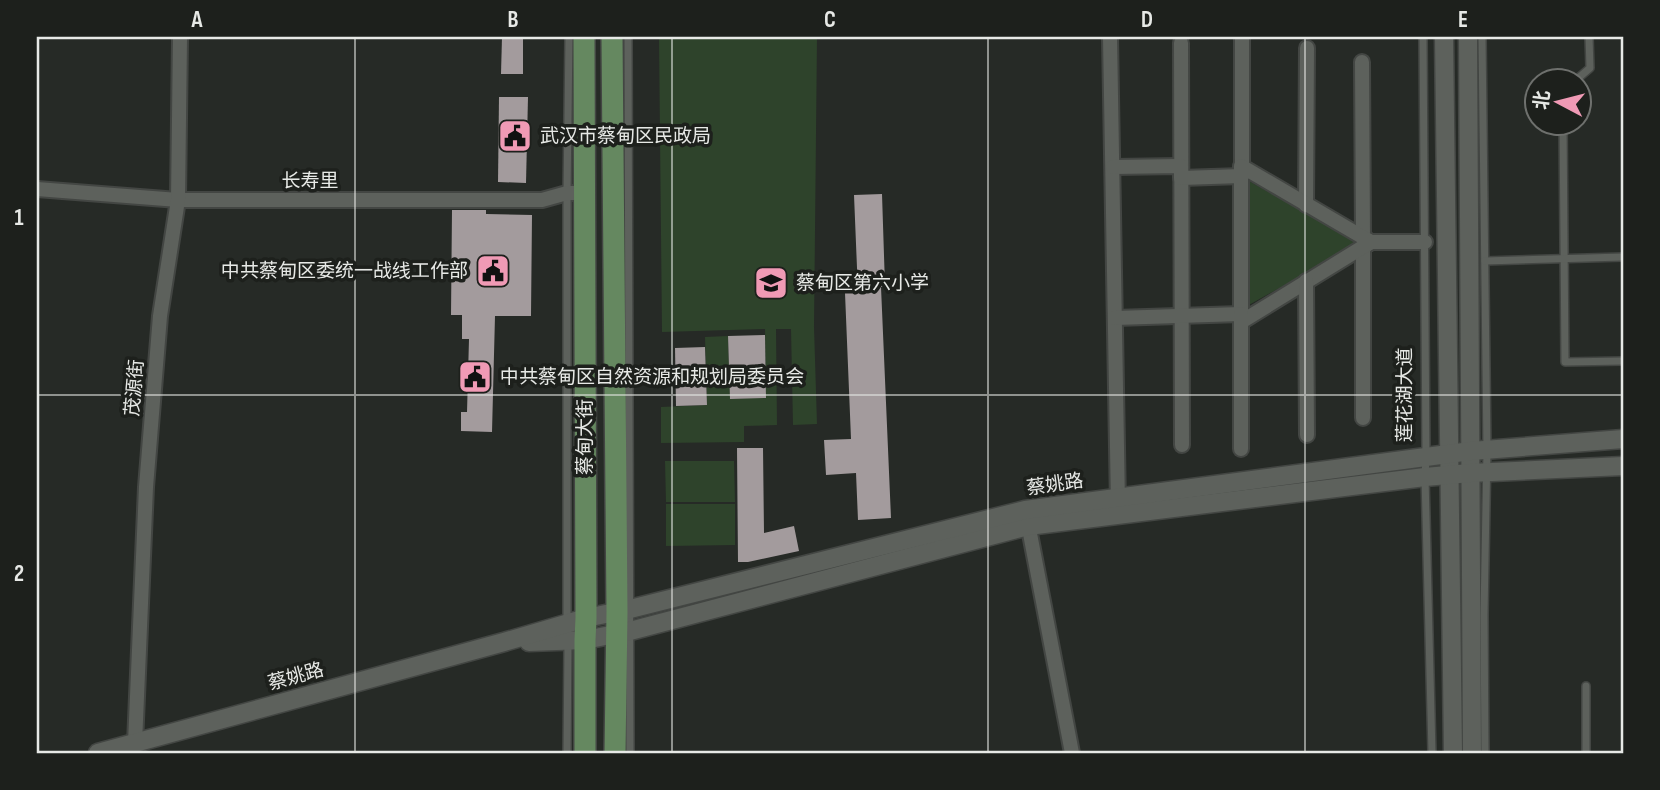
<svg xmlns="http://www.w3.org/2000/svg" width="1660" height="790" viewBox="0 0 1660 790" font-family="'Sofia Sans Condensed','Noto Sans SC',sans-serif">
	<style>
		.green { fill: #2e432b }
		.building { fill: #a39b9d }
		.lines { fill: none; stroke-linecap: round; stroke-linejoin: round }
		.service-casing { stroke: #434643; stroke-width: 10 }
		.minor-casing { stroke: #434643; stroke-width: 18 }
		.tertiary-casing { stroke: #434643; stroke-width: 21 }
		.primary-casing { stroke: #434643; stroke-width: 24 }
		.service { stroke: #5d615c; stroke-width: 7 }
		.minor { stroke: #5d615c; stroke-width: 14 }
		.tertiary { stroke: #5d615c; stroke-width: 18 }
		.primary { stroke: #658860; stroke-width: 21 }
		.grid { fill: none; stroke: #e7e9e6; stroke-width: 2; stroke-opacity: 0.55 }
		.labels { text-anchor: middle; dominant-baseline: central; stroke-width: 7; stroke-linejoin: round; paint-order: stroke }
		.poi-label { font-size: 19px; fill: #e7e9e6; stroke: #1d201c; text-anchor: start }
		.street-label { font-size: 19px; fill: #e7e9e6; stroke: #1d201c }
		.neatline { fill: none; stroke: #e7e9e6; stroke-width: 2.5 }
		.grid-label { font-size: 23px; text-anchor: middle; font-weight: bold; fill: #e7e9e6 }
	</style>
	<rect width="100%" height="100%" fill="#262a26"/>
	<!-- green -->
	<g class="green">
		<polygon points="659,37 817,37 814,327 817,424 793,425 791,329 776,329 777,425 744,426 744,442 661,443 661,407 707,405 705,337 728,336 730,399 766,397 765,329 662,332"/>
		<polygon points="1247,180 1360,243 1247,306"/>
		<polygon points="665,461 734,461 735,502 666,502"/>
		<polygon points="666,504 735,504 735,545 666,546"/>
	</g>
	<!-- building -->
	<g class="building">
		<polygon points="502,37 523,37 523,74 501,74"/>
		<polygon points="499,97 528,97 526,183 498,182"/>
		<polygon points="882,194 885,286 881,287 891,518 858,520 856,473 826,475 824,440 851,439 845,293 858,292 854,195"/>
		<polygon points="452,210 486,210 486,214 532,215 531,316 495,316 492,432 461,431 461,412 467,412 469,339 462,339 462,315 451,315"/>
		<polygon points="765,335 766,398 730,399 728,336"/>
		<polygon points="705,347 707,405 676,406 675,348"/>
		<polygon points="737,448 763,448 764,533 794,526 799,551 748,562 738,562"/>
	</g>
	<g class="lines">
		<defs>
			<g id="service">
				<polyline points="628,37 630,753"/>
				<polyline points="1423,37 1426,457 1425,477 1432,753"/>
				<polyline points="1482,37 1487,450 1484,615 1485,753"/>
				<polyline points="1576,80 1590,68 1589,37"/>
				<polyline points="1563,122 1565,362 1623,361"/>
				<polyline points="1485,261 1623,257"/>
				<polyline points="567,624 567,193 569,37"/>
				<polyline points="567,753 568,643"/>
				<polyline points="1586,753 1586,686"/>
			</g>
			<g id="minor">
				<polyline points="1110,37 1118,505"/>
				<polyline points="1181,43 1182,445"/>
				<polyline points="1362,62 1363,238 1371,242 1363,247 1363,418"/>
				<polyline points="1113,167 1181,166 1181,178 1242,176"/>
				<polyline points="1242,175 1242,37"/>
				<polyline points="37,189 178,200 542,200 567,193 584,193"/>
				<polyline points="1306,205 1307,48"/>
				<polyline points="1371,242 1241,166 1241,322 1371,242 1425,242"/>
				<polyline points="1306,281 1307,435"/>
				<polyline points="1115,318 1241,314"/>
				<polyline points="1241,449 1241,314"/>
				<polyline points="1027,518 1072,753"/>
				<polyline points="135,743 146,487 160,316 178,200 180,37"/>
			</g>
			<g id="tertiary">
				<polyline points="1444,37 1453,753"/>
				<polyline points="1468,37 1472,753"/>
				<polyline points="529,642 585,640 630,631 1028,526 1425,477 1470,473 1623,466"/>
				<polyline points="98,753 504,642 586,618 630,609 1025,510 1471,451 1623,439"/>
			</g>
			<g id="primary">
				<polyline points="584,37 586,618 585,640 585,753"/>
				<polyline points="612,37 617,612 615,753"/>
			</g>
		</defs>
		<!-- service casing -->
		<use href="#service" class="service-casing"/>
		<!-- minor casing -->
		<use href="#minor" class="minor-casing"/>
		<!-- tertiary casing -->
		<use href="#tertiary" class="tertiary-casing"/>
		<!-- primary casing -->
		<use href="#primary" class="primary-casing"/>
		<!-- service -->
		<use href="#service" class="service"/>
		<!-- minor -->
		<use href="#minor" class="minor"/>
		<!-- tertiary -->
		<use href="#tertiary" class="tertiary"/>
		<!-- primary -->
		<use href="#primary" class="primary"/>
	</g>
	<!-- grid -->
	<path class="grid" d="M 355,37 L 355,753M 672,37 L 672,753M 988,37 L 988,753M 1305,37 L 1305,753M 37,395 L 1623,395"/>
	<!-- icons -->
	<defs>
		<symbol id="civic-square" viewBox="-11 -11 22 22"><rect x="-9" y="-9" width="18" height="18" rx="4" fill="#f09ab5" stroke="#1d201c"/><path d="M-.6-6.5H3V-4.5H.6V-3L4-1V1h2V6H-6V1h2V-1L-.6-3ZM-1.2 2.5V6h2.4V2.5Z" fill="#111"/></symbol>
		<symbol id="university-square" viewBox="-11 -11 22 22"><rect x="-9" y="-9" width="18" height="18" rx="4" fill="#f09ab5" stroke="#1d201c"/><path d="M0-5L7-2L0 1L-7-2ZM-4 1L0 2.5L4 1V4Q0 6-4 4Z" fill="#111"/></symbol>
	</defs>
	<g fill-rule="evenodd">
		<use href="#civic-square" x="496" y="117" width="38" height="38"/>
		<use href="#civic-square" x="474" y="252" width="38" height="38"/>
		<use href="#university-square" x="752" y="264" width="38" height="38"/>
		<use href="#civic-square" x="456" y="358" width="38" height="38"/>
	</g>
	<g class="labels">
		<!-- poi labels -->
		<g class="poi-label">
			<text x="540" y="136">武汉市蔡甸区民政局</text>
			<text x="468" y="271" text-anchor="end">中共蔡甸区委统一战线工作部</text>
			<text x="796" y="283">蔡甸区第六小学</text>
			<text x="500" y="377">中共蔡甸区自然资源和规划局委员会</text>
		</g>
		<!-- street labels -->
		<g class="street-label">
			<text x="310" y="181">长寿里</text>
			<text transform="translate(135 388) rotate(-85)">茂源街</text>
			<text transform="translate(1405 395) rotate(-90)">莲花湖大道</text>
			<text transform="translate(585 437) rotate(-90)">蔡甸大街</text>
			<text transform="translate(1055 485) rotate(-8)">蔡姚路</text>
			<text transform="translate(296 677) rotate(-15)">蔡姚路</text>
		</g>
	</g>
	<!-- border -->
	<rect width="1660" height="790" fill="none" stroke="#1d201c" stroke-width="77"/>
	<!-- north arrow -->
	<g transform="translate(1558 102) rotate(277)"><circle r="33" fill="#1d201c" stroke="#6e706d" stroke-width="2"/>
	<path d="M0-5L12 26L0 18L-12 26Z" fill="#f09ab5"/>
	<text y="-10" font-size="19" font-weight="bold" text-anchor="middle" fill="#e7e9e6">北</text>
	</g>
	<rect x="38" y="38" width="1584" height="714" class="neatline"/>
	<g class="grid-label">
		<text x="197" y="27">A</text>
		<text x="513" y="27">B</text>
		<text x="830" y="27">C</text>
		<text x="1147" y="27">D</text>
		<text x="1463" y="27">E</text>
		<text x="19" y="225">1</text>
		<text x="19" y="581">2</text>
	</g>
</svg>
